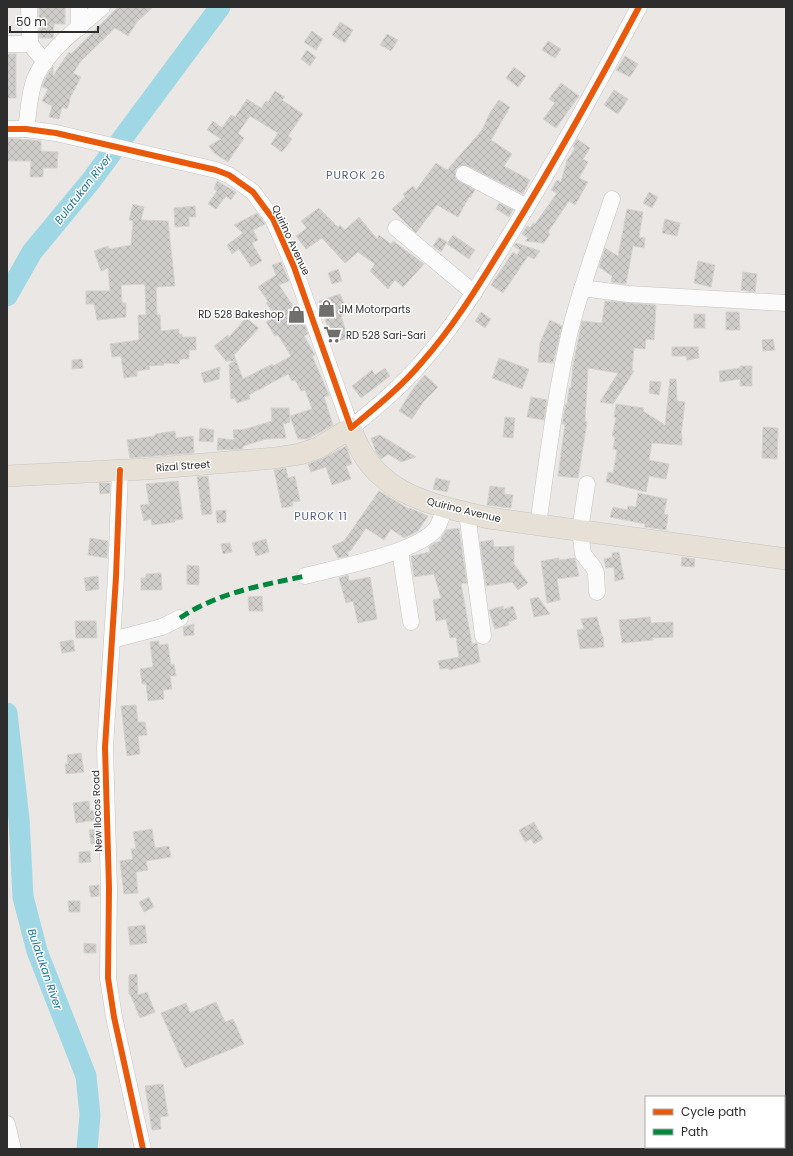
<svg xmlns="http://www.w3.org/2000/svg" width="793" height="1156" viewBox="0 0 793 1156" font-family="Poppins,sans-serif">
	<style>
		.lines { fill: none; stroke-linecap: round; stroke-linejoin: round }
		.river { stroke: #9fd8e4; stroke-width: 21 }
		.building { fill: url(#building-cross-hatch); stroke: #d5d3d0 }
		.minor-casing { stroke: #c4c4c4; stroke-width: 17 }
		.major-casing { stroke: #c6c4c3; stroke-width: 22 }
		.minor { stroke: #fcfbfb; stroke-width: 16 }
		.major { stroke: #e6e0d6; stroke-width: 21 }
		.quiet { stroke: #00873e; stroke-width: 5; stroke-dasharray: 10 5; stroke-linecap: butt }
		.cycleway-casing { stroke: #fff; stroke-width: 8 }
		.cycleway { stroke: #e8590c; stroke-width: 6 }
		.labels { text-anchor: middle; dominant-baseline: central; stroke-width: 3; stroke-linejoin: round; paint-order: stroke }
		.street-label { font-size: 10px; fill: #2d2d2d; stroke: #fff }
		.poi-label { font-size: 10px; fill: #2d2d2d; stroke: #fff; text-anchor: start }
		.neighbourhood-label { font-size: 11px; letter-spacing: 1px; fill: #515c7a; stroke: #fff }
		.water-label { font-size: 11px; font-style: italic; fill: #1b7593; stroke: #fff }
	</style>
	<defs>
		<pattern id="building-cross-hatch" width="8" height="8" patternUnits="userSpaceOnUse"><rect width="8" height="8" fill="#cfcdca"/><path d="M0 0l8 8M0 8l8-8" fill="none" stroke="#b2b0ae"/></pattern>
	</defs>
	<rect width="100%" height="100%" fill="#eae7e4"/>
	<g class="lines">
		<!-- river -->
		<g class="river">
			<polyline points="7,296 32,252 90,182 220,7"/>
			<polyline points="7,713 19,819 23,897 37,951 86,1076 90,1115 87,1149"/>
		</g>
	</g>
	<!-- building -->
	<g class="building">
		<polygon points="39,7 65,7 65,24 54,24 53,38 39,38"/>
		<polygon points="118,7 153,7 137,22 128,36 115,28 81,61 73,73 81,77 69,100 70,101 67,109 62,107 59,119 49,117 52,106 42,101 48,89 42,87 46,77 53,66 53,76 69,52 71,54"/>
		<polygon points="340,22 353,30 345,43 332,35"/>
		<polygon points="312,31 323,39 316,50 304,42"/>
		<polygon points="387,34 398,40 391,51 380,45"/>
		<polygon points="548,41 561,49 555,58 542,50"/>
		<polygon points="307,50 316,57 310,66 301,59"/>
		<rect x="7" y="54" width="9" height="44"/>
		<polygon points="625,56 638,64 630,77 616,70"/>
		<polygon points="514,67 526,76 518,87 506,78"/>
		<polygon points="561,83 579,96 556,128 543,119 555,103 549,99"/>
		<polygon points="614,90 628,99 618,114 604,105"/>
		<polygon points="275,91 285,97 282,100 303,114 288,136 292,139 282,152 271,144 278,133 250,116 238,133 244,138 228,162 214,153 209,146 221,139 207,130 213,121 222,128 231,115 235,117 247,99 261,108 266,101 268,102"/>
		<polygon points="499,100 510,107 491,140 512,154 504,166 530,180 523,194 468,166 459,166 455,170 456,179 475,190 470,198 469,197 458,217 437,205 416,233 392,209 405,197 403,194 413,186 416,190 436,163 447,170 482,130 491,111"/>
		<polygon points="7,138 41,141 41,151 58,152 57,168 43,168 43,177 30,177 31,161 7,161"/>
		<polygon points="577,139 590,148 583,159 588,162 579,178 588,182 575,205 569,201 548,232 550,234 544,243 525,241 528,238 522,234 527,226 530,228 533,223 535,224 557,193 551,190 557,180 561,182 567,160 575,149 573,147"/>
		<polygon points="217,181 236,192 231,200 226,196 216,209 208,204 217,191 214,189"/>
		<polygon points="649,192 658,197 652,208 643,203"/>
		<polygon points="499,203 513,210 509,217 496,209"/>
		<polygon points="133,204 144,207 141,220 168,221 175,286 156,287 157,315 160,315 161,331 179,329 179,334 182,334 182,337 196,337 196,350 189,350 189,359 180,359 179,364 164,363 164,365 149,366 150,369 137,371 137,376 124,378 121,356 112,357 110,344 139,340 138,315 146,315 145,284 121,285 122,303 126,303 126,317 97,320 94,304 86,304 86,291 110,291 108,268 101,271 94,251 108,246 109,249 131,245 133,221 129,220"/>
		<polygon points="195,206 196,217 189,217 189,226 175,227 174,208"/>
		<polygon points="319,208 338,227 340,225 345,230 359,217 377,239 379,235 391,244 393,241 424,264 403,287 395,280 388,289 370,271 375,264 358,252 345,263 322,238 306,249 296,236 307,228 301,221"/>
		<polygon points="627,209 643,212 639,237 645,238 644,248 633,246 626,284 611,282 612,276 599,267 605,248 618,256"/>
		<polygon points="257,213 265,224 253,230 258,240 252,243 262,261 251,267 239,249 232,254 227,245 243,233 234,225"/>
		<polygon points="665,219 680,223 677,236 662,233"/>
		<polygon points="453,235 475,250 469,259 447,244"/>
		<polygon points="439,237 447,242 441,252 433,246"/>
		<polygon points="516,243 540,251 534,259 528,256 503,293 491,285 513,252 517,255 520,250 514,246"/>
		<polygon points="698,261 715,265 711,287 694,283"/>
		<polygon points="281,262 289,281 279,285 293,306 296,304 298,307 308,334 304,336 315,355 312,356 329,395 324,397 333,425 308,439 298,439 290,416 312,409 305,390 301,391 295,380 292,381 288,374 249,395 250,399 237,403 235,398 231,399 229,364 235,361 226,361 214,346 228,335 229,337 246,318 259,328 234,355 243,379 272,364 273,366 291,356 278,335 275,336 266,322 276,316 266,303 268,301 258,287 276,275 272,265"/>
		<polygon points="338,269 342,281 332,284 328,273"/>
		<polygon points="743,272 757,274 755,292 741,290"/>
		<polygon points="340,294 348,313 341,316 348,338 333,343 319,301"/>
		<polygon points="605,301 656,305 654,340 646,339 645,349 634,348 632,370 634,371 613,404 600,402 618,373 588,368 585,421 587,422 578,478 558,476 565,424 562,424 565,408 565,404 567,404 569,388 571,388 573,365 582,321 602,323"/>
		<polygon points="481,312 491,319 485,328 475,321"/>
		<polygon points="726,312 739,312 740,330 726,330"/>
		<rect x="694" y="314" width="11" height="14"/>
		<polygon points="550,320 562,326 553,363 538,362 540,343"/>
		<polygon points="773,339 775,350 763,351 762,340"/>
		<polygon points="672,347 698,347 699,358 687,360 686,356 672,356"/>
		<polygon points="499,358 529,369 522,389 492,378"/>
		<polygon points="82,359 83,368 72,369 72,360"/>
		<polygon points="740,366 752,366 752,386 740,386 740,379 720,382 719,371 740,368"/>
		<polygon points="220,367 219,379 204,383 201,373"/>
		<polygon points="385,368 390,376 361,398 352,386 372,370 375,375"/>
		<polygon points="425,375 438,387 423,402 412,419 399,411 415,386"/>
		<polygon points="670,379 676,379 677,401 685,402 681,435 682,435 682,445 652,443 649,460 669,464 666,479 649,476 646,492 606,482 608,472 613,473 617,450 613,449 615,437 612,436 616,418 614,417 616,404 644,408 643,411 665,425"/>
		<polygon points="650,381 661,382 659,395 649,393"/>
		<polygon points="531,397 547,400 544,420 527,417"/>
		<polygon points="271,408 289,408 290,422 283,424 286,438 266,439 243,446 243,449 217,450 218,438 234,440 233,430 246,429 272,421"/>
		<polygon points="505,417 515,418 513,438 503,437"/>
		<polygon points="763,427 778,428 777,459 762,458"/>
		<polygon points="200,428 214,430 213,442 199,441"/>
		<polygon points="175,431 176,438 193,436 194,453 130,458 127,440 155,436 155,434"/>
		<polygon points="380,435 416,457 401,462 388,454 381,459 376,452 371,438"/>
		<polygon points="346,446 352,464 346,466 351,479 332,485 326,467 311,472 308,464 324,458"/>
		<polygon points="286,468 288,478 295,476 300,501 292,502 293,506 282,508 274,470"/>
		<polygon points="208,476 212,514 202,515 197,477"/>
		<polygon points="436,478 450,481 447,492 433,489"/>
		<polygon points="178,481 183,519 175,520 175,522 152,525 151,519 144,521 140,505 149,504 146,484"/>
		<polygon points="99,483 110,483 110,493 100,494"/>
		<polygon points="490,486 505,488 504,494 513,495 511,508 487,505"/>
		<polygon points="379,491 409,509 410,508 428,516 418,531 404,538 391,529 384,540 366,528 351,550 347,552 349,556 338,558 332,546 344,541"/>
		<polygon points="638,493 667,499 664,514 668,515 666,530 645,527 645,524 610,517 613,507 627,510 628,506 636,507"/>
		<polygon points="226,510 226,522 217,523 216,511"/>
		<polygon points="459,528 467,583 461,584 472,644 477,643 480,662 449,670 449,668 440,669 438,661 459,657 456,637 450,638 446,619 436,621 433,600 441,598 434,574 414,577 411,556 430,552 429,547 434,543 441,541 441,538 446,530"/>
		<polygon points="90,538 108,541 107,558 88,555"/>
		<polygon points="266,539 269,552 256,556 252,543"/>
		<polygon points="493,540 494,547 514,546 514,564 528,583 518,590 512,582 486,586 480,542"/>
		<polygon points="230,543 232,552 223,554 221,544"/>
		<polygon points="619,552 624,579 615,581 614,567 606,568 604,559 612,557 612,553"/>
		<polygon points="682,557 695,559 694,567 681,566"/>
		<polygon points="559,558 559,560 575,558 579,576 557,579 560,600 547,603 541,561"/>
		<polygon points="187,565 199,566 199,585 187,584"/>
		<polygon points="161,573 162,590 141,590 141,578 146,578 146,574"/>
		<polygon points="348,575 349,581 370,577 377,619 358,623 353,601 346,603 339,578"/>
		<polygon points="98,576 99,589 86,591 84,578"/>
		<polygon points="262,596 263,611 249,611 248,597"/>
		<polygon points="538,597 550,614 534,617 530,599"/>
		<polygon points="503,606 504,609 513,606 517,619 508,622 509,625 495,629 489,610"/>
		<polygon points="597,617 602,636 603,636 604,647 580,649 577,630 584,629 581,619"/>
		<polygon points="650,617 651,623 673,622 673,637 652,638 653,640 622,643 619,620"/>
		<polygon points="75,621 96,621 97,638 76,638"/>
		<polygon points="194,624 194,635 184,636 183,627"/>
		<polygon points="73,640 75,651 62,653 60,642"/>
		<polygon points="159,641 159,645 168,644 171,665 174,664 176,676 170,676 172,689 163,690 164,699 148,701 146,684 142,684 140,669 153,667 150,642"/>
		<polygon points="136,705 138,722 145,722 147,735 138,736 140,754 127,756 121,706"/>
		<polygon points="81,753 84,772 66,774 65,764 68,764 67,755"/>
		<polygon points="89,801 90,811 95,811 96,820 76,823 73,803"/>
		<polygon points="534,822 543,839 534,844 531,839 525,842 519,830"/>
		<polygon points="98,829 98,843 91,844 89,830"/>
		<polygon points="152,829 155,848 169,846 171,857 146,861 148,870 136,872 138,893 124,894 120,861 133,859 131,849 136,849 133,832"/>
		<polygon points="90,851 91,862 79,863 79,852"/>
		<polygon points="99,885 99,896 91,897 89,886"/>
		<polygon points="149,897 154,907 144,912 139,902"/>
		<polygon points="68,901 80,901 80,912 69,912"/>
		<polygon points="145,925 147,943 130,945 128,927"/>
		<polygon points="84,943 96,944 96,953 84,953"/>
		<polygon points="137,974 138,995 147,992 155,1012 140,1018 130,994 129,994 129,975"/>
		<polygon points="216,1002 225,1022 233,1019 244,1044 185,1068 161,1013 186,1003 190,1013"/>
		<polygon points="163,1084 168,1116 160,1117 161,1129 152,1130 145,1086"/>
	</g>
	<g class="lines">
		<defs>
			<g id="minor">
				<polyline points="29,7 30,44 45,62"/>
				<polyline points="79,7 79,28"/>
				<polyline points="7,44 30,44"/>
				<path d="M 7,129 L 26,129 L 56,133 L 216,170 L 229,175 L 253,192 L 273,219 L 294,267 L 351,428 C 376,407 401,387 422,362 C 455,325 480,283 506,241 C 553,165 597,86 639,7"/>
				<path d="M 26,129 C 29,111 29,90 37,74 C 51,47 80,27 102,7"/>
				<polyline points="464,174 527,207"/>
				<polyline points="396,228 474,293"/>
				<polyline points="582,288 628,294 786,303"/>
				<polyline points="120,470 116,577 105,747 109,888 108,978 114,1017 143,1149"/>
				<polyline points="587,484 580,530 583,554 594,568 596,573 597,592"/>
				<polyline points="467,513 483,636"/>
				<path d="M 538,525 C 547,462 555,398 569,335 C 580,289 597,244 612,199"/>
				<polyline points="400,551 411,622"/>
				<path d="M 305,576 C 336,568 415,553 435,530 C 440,524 442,515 445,507"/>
				<polyline points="112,640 162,627 180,618"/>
				<polyline points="7,1124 13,1149"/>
			</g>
			<path id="major" d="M 7,476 L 146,469 L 275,458 L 300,454 L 318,448 L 351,428 C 372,494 429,504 489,518 L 786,559"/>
		</defs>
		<!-- minor casing -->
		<use href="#minor" class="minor-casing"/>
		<!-- major casing -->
		<use href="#major" class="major-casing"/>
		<!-- minor -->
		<use href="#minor" class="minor"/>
		<!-- major -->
		<use href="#major" class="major"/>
		<!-- quiet -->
		<path class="quiet" d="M 180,618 C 219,592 260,586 305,576"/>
		<defs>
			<g id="cycleway">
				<path d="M 7,129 L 26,129 L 56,133 L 216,170 L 229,175 L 253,192 L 273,219 L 294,267 L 351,428 C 376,407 401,387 422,362 C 455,325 480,283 506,241 C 553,165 597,86 639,7"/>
				<polyline points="120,470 116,577 105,747 109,888 108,978 114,1017 143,1149"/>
			</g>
		</defs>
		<!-- cycleway casing -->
		<use href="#cycleway" class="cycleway-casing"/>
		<!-- cycleway -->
		<use href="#cycleway" class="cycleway"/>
	</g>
	<!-- icons -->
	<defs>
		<symbol id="shop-bare" viewBox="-9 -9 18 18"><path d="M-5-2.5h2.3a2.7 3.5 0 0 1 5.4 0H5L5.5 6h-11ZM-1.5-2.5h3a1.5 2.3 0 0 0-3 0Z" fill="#6f6e6d" stroke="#fff" stroke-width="2.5" paint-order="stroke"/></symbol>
		<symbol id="supermarket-bare" viewBox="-9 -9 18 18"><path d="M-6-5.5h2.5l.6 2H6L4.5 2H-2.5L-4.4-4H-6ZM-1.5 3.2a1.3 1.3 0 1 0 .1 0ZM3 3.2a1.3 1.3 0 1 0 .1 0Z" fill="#6f6e6d" stroke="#fff" stroke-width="2.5" paint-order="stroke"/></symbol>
	</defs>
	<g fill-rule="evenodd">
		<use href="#shop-bare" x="314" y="296" width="25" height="25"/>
		<use href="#shop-bare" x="284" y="302" width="25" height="25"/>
		<use href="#supermarket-bare" x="320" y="322" width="25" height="25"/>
	</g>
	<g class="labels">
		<!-- street labels -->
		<g class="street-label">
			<text transform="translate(291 240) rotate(65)">Quirino Avenue</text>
			<text transform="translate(183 466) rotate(-4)">Rizal Street</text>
			<text transform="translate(464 510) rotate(14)">Quirino Avenue</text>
			<text transform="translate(97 811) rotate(-92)">New Ilocos Road</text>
		</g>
		<!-- poi labels -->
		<g class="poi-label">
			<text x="339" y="309">JM Motorparts</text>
			<text x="284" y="314" text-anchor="end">RD 528 Bakeshop</text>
			<text x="346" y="335">RD 528 Sari-Sari</text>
		</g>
		<!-- neighbourhood labels -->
		<g class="neighbourhood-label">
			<text x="356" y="175">PUROK 26</text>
			<text x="321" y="516">PUROK 11</text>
		</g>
		<!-- water labels -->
		<g class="water-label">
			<text transform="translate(83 189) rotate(-52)">Bulatukan River</text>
			<text transform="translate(45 969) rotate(71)">Bulatukan River</text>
		</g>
	</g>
	<!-- border -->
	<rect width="793" height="1156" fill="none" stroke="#2d2d2d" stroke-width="16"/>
	<!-- legend -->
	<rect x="645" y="1096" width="140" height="52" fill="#ffffff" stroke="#ababab"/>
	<rect x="653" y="1109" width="20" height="6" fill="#e8590c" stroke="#ababab"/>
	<text x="681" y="1116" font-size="12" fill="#2d2d2d">Cycle path</text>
	<rect x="653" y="1129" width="20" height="6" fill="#00873e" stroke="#ababab"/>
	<text x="681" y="1136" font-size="12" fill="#2d2d2d">Path</text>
	<!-- scale -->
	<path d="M10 26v6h88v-6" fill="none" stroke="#2d2d2d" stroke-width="2"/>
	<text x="16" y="26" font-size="12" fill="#2d2d2d" stroke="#ffffff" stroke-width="3" paint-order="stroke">50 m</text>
</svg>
